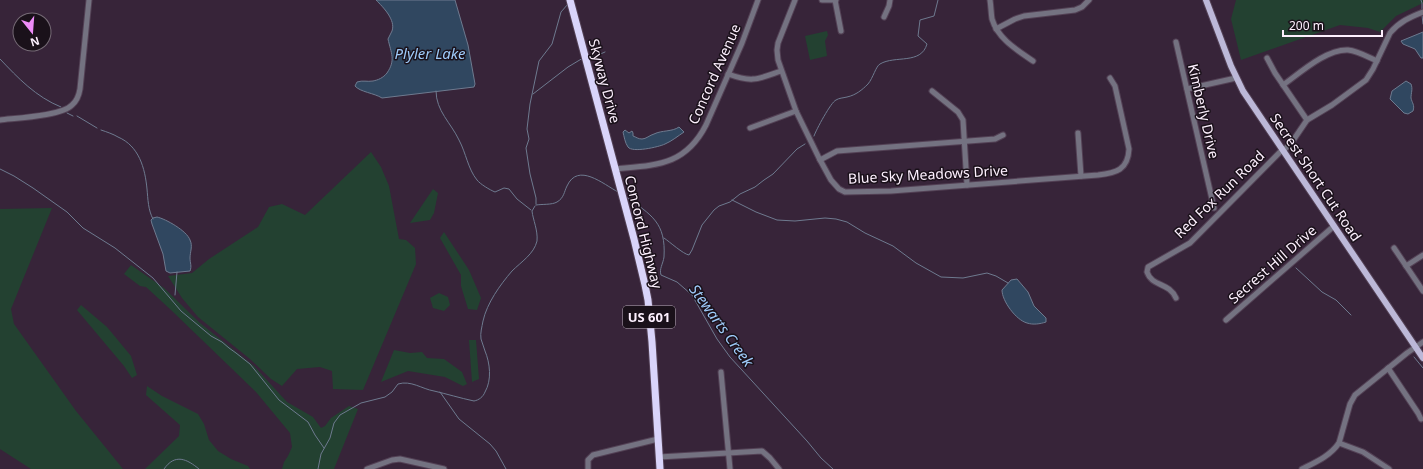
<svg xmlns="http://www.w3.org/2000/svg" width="1423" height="469" viewBox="0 0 1423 469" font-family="'Noto Sans',sans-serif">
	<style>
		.green { fill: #234131 }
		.water { fill: #304760; stroke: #6e7a8f }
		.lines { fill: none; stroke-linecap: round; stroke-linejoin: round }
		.stream { stroke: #6e7a8f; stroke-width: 1 }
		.minor-casing { stroke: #534155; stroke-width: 7 }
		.major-casing { stroke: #534155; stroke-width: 8 }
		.highway-casing { stroke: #534155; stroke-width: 9 }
		.minor { stroke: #747281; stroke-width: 5 }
		.major { stroke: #bcb8d8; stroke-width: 6 }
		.highway { stroke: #d9d4fa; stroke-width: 7 }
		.labels { text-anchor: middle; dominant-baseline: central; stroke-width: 3; stroke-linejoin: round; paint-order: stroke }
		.shield { fill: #1a111a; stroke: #b9adba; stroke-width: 1 }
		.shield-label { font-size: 13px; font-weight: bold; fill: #fdf0fe }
		.street-label { font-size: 14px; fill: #fdf0fe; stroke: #1a111a }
		.water-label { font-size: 15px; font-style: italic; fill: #9ecaf9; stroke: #1a111a }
	</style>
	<rect width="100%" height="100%" fill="#372439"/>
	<!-- green -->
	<g class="green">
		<polygon points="1236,0 1423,0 1423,3 1396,16 1380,32 1368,28 1340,25 1241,60 1231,19"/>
		<polygon points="827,31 828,35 825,41 827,56 810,60 805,36"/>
		<polygon points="371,152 381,167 389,186 399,239 406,240 415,248 416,264 363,390 333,389 332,371 320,367 297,369 282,386 271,379 250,359 198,317 182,298 168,276 192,273 209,259 258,227 269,207 282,204 305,215"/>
		<polygon points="433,189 438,193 434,213 430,220 410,223"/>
		<polygon points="52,208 11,309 14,324 76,411 123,469 31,469 0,449 0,209"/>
		<polygon points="444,232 469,270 481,298 477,310 468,309 461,286 461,275 440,238"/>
		<polygon points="131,265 164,288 200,323 254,366 287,402 313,417 321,428 325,426 331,418 349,406 358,409 334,469 282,469 284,462 288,456 292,447 290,433 256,392 171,310 146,287 140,286 124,274"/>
		<polygon points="439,293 448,297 450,305 444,311 433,308 430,298"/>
		<polygon points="81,305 107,327 131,356 137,375 132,378 124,366 77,310"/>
		<polygon points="469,340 476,340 479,379 472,382"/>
		<polygon points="394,350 410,353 422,352 427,358 444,359 462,372 467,384 463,386 445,377 408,371 381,382"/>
		<polygon points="147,386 162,396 198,414 204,424 209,440 218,451 231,459 248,466 250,469 145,469 179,436 180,425 146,395"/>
	</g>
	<!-- water -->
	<g class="water">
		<path d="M 376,0 L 455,0 L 468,45 L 475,84 L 474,87 L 382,98 C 374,93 360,92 355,86 L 357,82 C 363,80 367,82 373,81 C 378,80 383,78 387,73 C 396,60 391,53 388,39 C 389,36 391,34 392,31 C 396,20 383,7 376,0 Z"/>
		<polygon points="1423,32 1423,58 1421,58 1415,49 1403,44 1401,41"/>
		<path d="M 1406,81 L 1411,84 C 1413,89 1411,93 1411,98 C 1412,103 1415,105 1413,111 L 1408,114 L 1404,113 L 1390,99 L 1392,91 Z"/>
		<path d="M 679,127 L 684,132 C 678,136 672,141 665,144 C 659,147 632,153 628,147 C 625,143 624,136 623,132 L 625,130 L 629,133 L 632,131 L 633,133 L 633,136 C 636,137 638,139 642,139 C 646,139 650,135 654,134 C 662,130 672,132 679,127 Z"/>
		<path d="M 157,217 C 166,219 187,231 190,240 C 193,246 190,252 190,258 C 190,263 192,266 190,271 L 170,273 L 166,271 L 163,254 L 152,224 L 151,220 L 153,218 Z"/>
		<path d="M 1017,279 L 1028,292 L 1034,306 L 1046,318 L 1046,322 C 1040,324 1033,325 1027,323 C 1016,320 1002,301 1002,290 L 1011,280 Z"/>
	</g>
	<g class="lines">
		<!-- stream -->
		<g class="stream">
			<polyline points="1421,0 1422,3 1422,11"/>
			<polyline points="1422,15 1423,24"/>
			<polyline points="588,57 596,56 605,52"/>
			<path d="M 0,59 C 18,78 36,97 61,107"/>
			<path d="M 436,91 C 436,111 451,123 459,140 C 466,153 468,169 477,180 C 480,184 490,190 495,192 L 504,188 L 509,189 L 517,199 L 531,210"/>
			<polyline points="533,94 568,67 583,58"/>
			<polyline points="67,113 73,116"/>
			<polyline points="77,116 97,128"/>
			<path d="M 101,130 C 107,132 113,134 118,137 C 139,146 145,168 147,189 C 148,199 148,210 153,219"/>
			<path d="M 814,136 C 816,130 831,102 836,100 C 839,98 843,98 847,97 C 856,95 862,90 868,84 C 873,78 876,66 880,64 C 895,55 921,65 927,44 L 918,36 L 920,20 L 934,16 L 938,0"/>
			<polyline points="0,169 14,176 33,188 67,212 83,228 115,248 153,278 181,311 211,336 222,342 229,348 236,353 250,364 279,400 308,422 315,435 324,448"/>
			<path d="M 626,197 C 652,215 666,223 664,257 C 663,264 659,269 661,275 L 677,282 L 692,295 L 717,339 L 730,357 L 807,441 L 821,458 L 833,469"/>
			<polyline points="732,200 756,212 777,220 795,221 825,218 836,219 847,222 865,233 893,246 916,263 941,277 963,278 987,273 996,276 1008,283"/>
			<polyline points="536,204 536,198 530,174 526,148 529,139 527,129 530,104 539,61 552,44 561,12 568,4"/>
			<path d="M 536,205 C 542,204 552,205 557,202 C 564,198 564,192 567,186 C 578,162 603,184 618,192"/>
			<path d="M 664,238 C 670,242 683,254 689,255 L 692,250 L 702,225 L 714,210 L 719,206 L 730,202 L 740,194 L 755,187 L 764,180 L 773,174 L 797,149 L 805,144"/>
			<polyline points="1296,268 1322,292 1336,300 1351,315"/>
			<polyline points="175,295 177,272"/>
			<polyline points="1414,357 1423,368"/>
			<polyline points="440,392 459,419 490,444 496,451 506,469"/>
			<path d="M 164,469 C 175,453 187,459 199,469"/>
			<path d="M 318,469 L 321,454 L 330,438 L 334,423 L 340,415 L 361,403 L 385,397 L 392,392 L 398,384 C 411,380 422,389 434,391 C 447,394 460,398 474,401 C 479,400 483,397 485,392 C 492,380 490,363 485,351 C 484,347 482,343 481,339 C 480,333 482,327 483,321 C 487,303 500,285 512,271 C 521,262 534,254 537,241 C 538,230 533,220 532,211 L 535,206"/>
		</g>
		<defs>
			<g id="minor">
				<path d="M 795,0 L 778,43 L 777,50 L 778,60 L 796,111 L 819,158 L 831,180 L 839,189 L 845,192 L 891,191 L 1098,175 C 1116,173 1128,170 1129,149 L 1115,86 L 1110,78"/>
				<polyline points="822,0 836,0"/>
				<polyline points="835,0 841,31"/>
				<path d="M 990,0 C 991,6 991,13 992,19 C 998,39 1017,50 1033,61"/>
				<polyline points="884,17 889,6 890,0"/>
				<polyline points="996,29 1015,19 1024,16 1075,10 1082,7 1089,0"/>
				<polyline points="1176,42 1214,208"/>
				<polyline points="1267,58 1275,73 1307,120"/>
				<path d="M 728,74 C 753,83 758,79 781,71"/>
				<path d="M 1283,85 C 1300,73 1326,49 1348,50 C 1358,51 1368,57 1377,61"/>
				<polyline points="1187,89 1236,78"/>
				<polyline points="932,91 958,112 963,120 967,185"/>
				<path d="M 0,120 C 16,118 62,116 72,105 C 77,101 79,95 80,89 L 89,0"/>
				<polyline points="750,128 796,111"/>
				<polyline points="1078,133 1081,176"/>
				<path d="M 1284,150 L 1292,142 L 1307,120 L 1332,105 L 1366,80 L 1373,69 L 1390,33 C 1399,22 1410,17 1423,12"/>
				<polyline points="820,160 837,151 995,139 1003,135"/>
				<path d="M 615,169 C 656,165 685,166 706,125 L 742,43 L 758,0"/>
				<polyline points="1394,248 1423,291"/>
				<polyline points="1406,266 1423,255"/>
				<path d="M 1176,298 C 1169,282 1152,287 1147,272 L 1148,267 L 1190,243 L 1283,149"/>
				<polyline points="1226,320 1334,226"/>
				<polyline points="1388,368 1418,413 1421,419"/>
				<polyline points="721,372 730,469"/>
				<polyline points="1339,443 1363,452 1389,469"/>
				<polyline points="659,457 762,451 770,458 779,469"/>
				<polyline points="367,469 392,460 400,459 444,469"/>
				<polyline points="588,469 588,460 593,455 658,439"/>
				<path d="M 1302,469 C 1316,462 1330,456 1339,443 L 1350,404 L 1355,395 L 1407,353 L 1423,342"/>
			</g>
			<polyline id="major" points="1206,0 1231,66 1243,91 1423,358"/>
			<polyline id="highway" points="570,0 634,239 645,285 648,300 652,342 660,469"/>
		</defs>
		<!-- minor casing -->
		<use href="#minor" class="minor-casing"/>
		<!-- major casing -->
		<use href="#major" class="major-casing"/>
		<!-- highway casing -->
		<use href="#highway" class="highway-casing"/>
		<!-- minor -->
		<use href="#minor" class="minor"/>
		<!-- major -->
		<use href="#major" class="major"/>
		<!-- highway -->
		<use href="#highway" class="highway"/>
	</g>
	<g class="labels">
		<!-- shield labels -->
		<rect class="shield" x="623" y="306" width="52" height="22" rx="3"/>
		<g class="shield-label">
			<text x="649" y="317">US 601</text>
		</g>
		<!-- street labels -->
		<g class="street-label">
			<text transform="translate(714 74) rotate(-66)">Concord Avenue</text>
			<text transform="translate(605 81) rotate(75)">Skyway Drive</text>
			<text transform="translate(1204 111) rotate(77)">Kimberly Drive</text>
			<text transform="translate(928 174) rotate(-3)">Blue Sky Meadows Drive</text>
			<text transform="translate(1316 177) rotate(56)">Secrest Short Cut Road</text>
			<text transform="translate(1219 194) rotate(-44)">Red Fox Run Road</text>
			<text transform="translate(644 232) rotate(76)">Concord Highway</text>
			<text transform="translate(1272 264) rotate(-41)">Secrest Hill Drive</text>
		</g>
		<!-- water labels -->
		<g class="water-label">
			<text x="430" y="53">Plyler Lake</text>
			<text transform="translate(722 325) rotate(54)">Stewarts Creek</text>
		</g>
	</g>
	<!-- north arrow -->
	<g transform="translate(32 32) rotate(163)"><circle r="19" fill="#1a111a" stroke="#756a75"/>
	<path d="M0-3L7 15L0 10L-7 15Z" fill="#ee8cf8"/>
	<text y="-6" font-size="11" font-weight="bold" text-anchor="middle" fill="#fdf0fe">N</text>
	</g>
	<!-- scale -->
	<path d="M1283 30v6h99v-6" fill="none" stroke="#fdf0fe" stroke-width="2"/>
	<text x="1289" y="30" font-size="12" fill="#fdf0fe" stroke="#1a111a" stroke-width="3" paint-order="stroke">200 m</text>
</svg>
